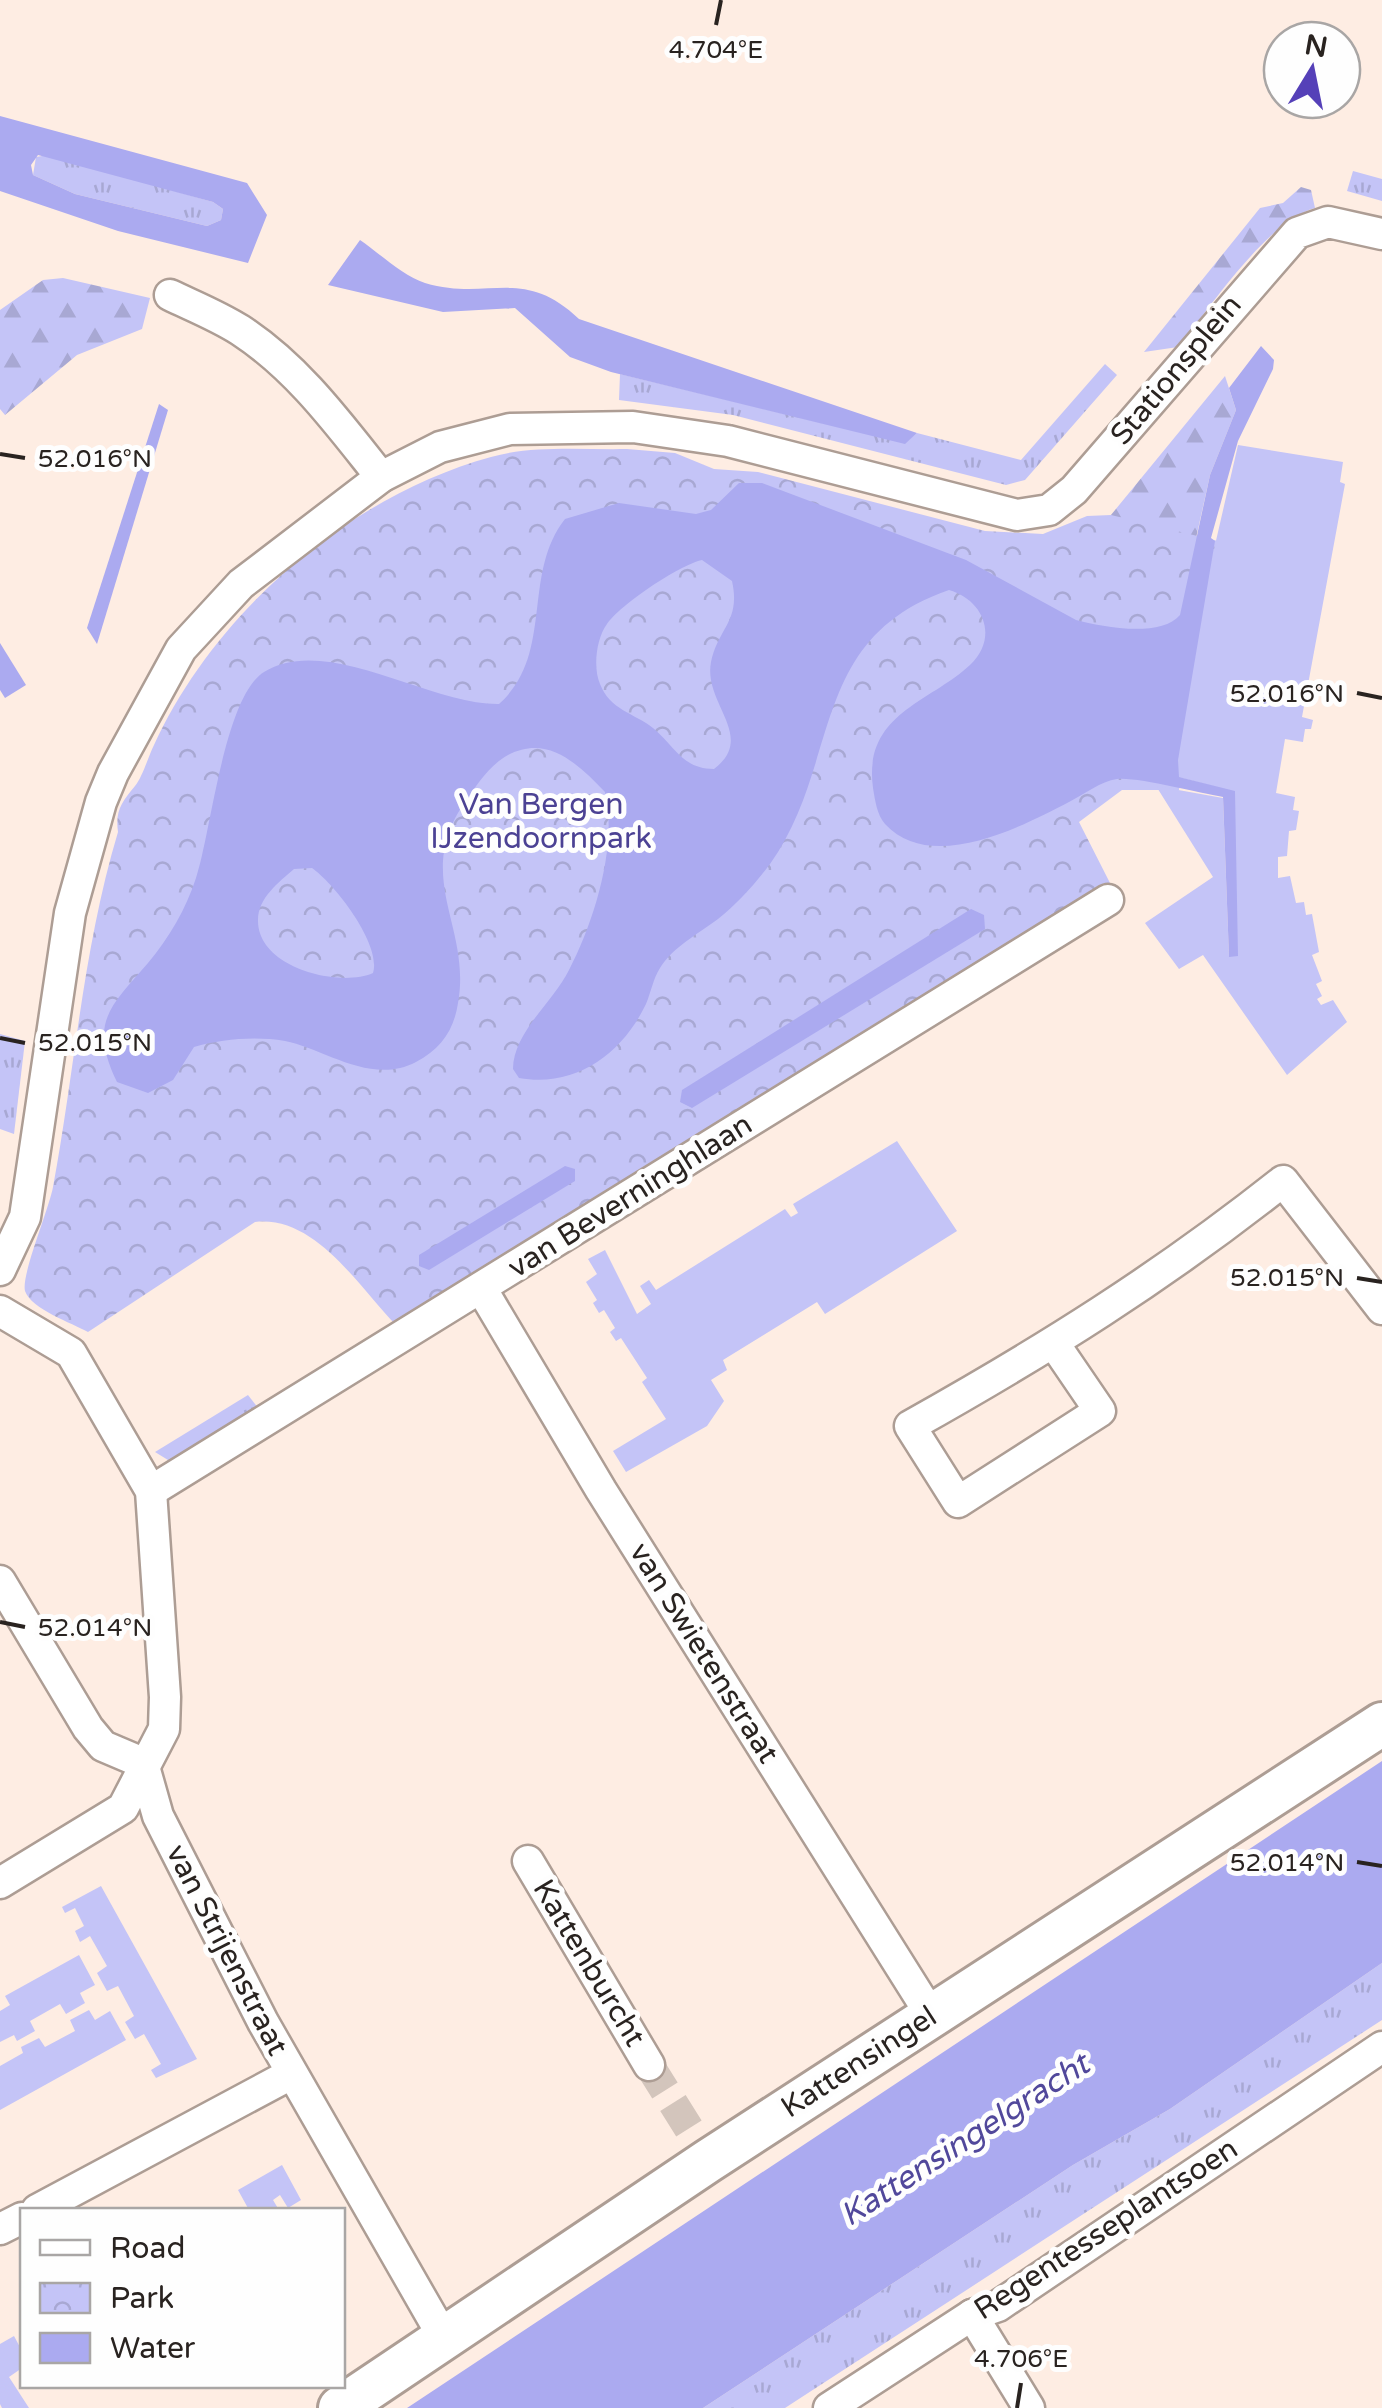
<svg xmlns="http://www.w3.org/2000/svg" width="1382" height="2408" viewBox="0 0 1382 2408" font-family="'Varela Round',sans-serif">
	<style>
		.grass { fill: url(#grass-tufts) }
		.forest { fill: url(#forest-firs) }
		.park { fill: url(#park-crowns) }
		.garden { fill: #c4c4f7 }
		.water { fill: #abaaf0; fill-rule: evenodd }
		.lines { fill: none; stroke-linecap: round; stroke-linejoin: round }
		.street-tunnel { stroke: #d3c5bc; stroke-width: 30; stroke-dasharray: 30 15; stroke-linecap: butt }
		.street-casing { stroke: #ad9d94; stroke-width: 35 }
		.secondary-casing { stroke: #ad9d94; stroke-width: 48 }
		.street { stroke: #fff; stroke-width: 30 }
		.secondary { stroke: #fff; stroke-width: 42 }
		.ticks { fill: none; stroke: #292320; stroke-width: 4 }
		.labels { text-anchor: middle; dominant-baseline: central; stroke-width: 10; stroke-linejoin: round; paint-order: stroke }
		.street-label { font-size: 30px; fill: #292320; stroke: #fefefe }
		.park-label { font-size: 30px; fill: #4c4294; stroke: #fefefe }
		.water-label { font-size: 32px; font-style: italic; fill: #51489b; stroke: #fefefe }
		.ticks-label { font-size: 25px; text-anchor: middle; fill: #292320; stroke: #fefefe; stroke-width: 10; stroke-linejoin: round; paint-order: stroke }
	</style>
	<defs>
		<pattern id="grass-tufts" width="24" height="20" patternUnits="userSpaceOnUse" patternTransform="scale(2.5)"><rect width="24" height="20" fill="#c4c4f7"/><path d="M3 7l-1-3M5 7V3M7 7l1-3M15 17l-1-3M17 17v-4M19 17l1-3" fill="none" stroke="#a8a8d3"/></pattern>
		<pattern id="forest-firs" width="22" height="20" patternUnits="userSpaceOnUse" patternTransform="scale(2.5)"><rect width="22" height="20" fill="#c4c4f7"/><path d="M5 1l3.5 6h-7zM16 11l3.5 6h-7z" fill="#a8a8d3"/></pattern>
		<pattern id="park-crowns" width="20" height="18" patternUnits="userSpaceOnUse" patternTransform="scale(2.5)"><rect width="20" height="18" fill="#c4c4f7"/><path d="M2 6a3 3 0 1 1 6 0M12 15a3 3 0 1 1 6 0" fill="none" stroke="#a8a8d3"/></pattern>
	</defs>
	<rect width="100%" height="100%" fill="#feede3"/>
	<!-- grass -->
	<g class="grass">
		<polygon points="48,155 213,202 223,209 221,220 207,226 75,194 33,175 36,157"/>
		<polygon points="1353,171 1382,179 1382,201 1347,191"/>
		<polygon points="1105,364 1117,375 1025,480 1006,485 733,415 619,400 620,374 905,443 917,433 1021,460"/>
		<polygon points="0,1034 25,1041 14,1134 0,1129"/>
		<polygon points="248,1395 259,1409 181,1461 168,1460 155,1452"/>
		<polygon points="1382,1963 1382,2020 785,2408 703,2408 1073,2165 1170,2109"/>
	</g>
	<!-- forest -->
	<g class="forest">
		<path d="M 1301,187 L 1311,190 L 1315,208 C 1266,222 1211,307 1178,347 L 1144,352 L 1260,208 L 1283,203 Z"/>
		<polygon points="63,278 150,298 142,329 77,355 5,415 0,409 0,310 43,280"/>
		<polygon points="1225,376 1236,410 1210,475 1179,615 1097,532"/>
	</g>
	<!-- park -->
	<path class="park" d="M 627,449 L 675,453 L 714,469 L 758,472 L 985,531 L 1043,534 L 1087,516 L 1111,515 L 1218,541 L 1179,790 L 1122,790 L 1079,822 L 1110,883 L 396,1325 C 358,1286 315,1215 255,1222 L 88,1332 C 72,1323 31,1309 25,1291 C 21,1275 49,1209 53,1187 C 75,1069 83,948 118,832 C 115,810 122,802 135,786 C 143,776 148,757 154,745 C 215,612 349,496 491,457 C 533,445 583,450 627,449 Z"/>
	<!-- garden -->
	<g class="garden">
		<polygon points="1238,445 1343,462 1340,482 1345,484 1302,717 1313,720 1311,729 1305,729 1303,742 1285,739 1276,793 1295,797 1293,810 1299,811 1296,830 1289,831 1287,856 1278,857 1278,878 1290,876 1296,903 1304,902 1306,915 1312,914 1319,952 1312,955 1322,981 1316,984 1322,996 1317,999 1321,1005 1333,1000 1347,1022 1287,1075 1203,955 1179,969 1145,923 1213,877 1156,786 1223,798 1229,957 1235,792 1178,777 1178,760 1201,606"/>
		<polygon points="897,1141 957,1231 825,1314 817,1302 723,1360 727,1370 711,1380 724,1401 707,1426 626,1472 613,1451 666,1419 642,1382 647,1378 621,1338 616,1341 610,1332 615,1328 604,1310 599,1313 593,1303 597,1300 586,1282 597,1274 588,1259 605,1250 637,1314 651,1304 640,1286 649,1280 656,1290 785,1209 791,1217 798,1213 793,1204"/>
		<polygon points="101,1886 197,2059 156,2078 151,2070 161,2064 144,2034 135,2039 125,2022 134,2016 118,1986 107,1991 97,1973 107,1966 90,1936 80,1942 75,1931 84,1926 75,1908 65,1913 62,1907"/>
		<polygon points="79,1955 95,1985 80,1993 85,2003 66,2014 60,2004 30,2021 35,2031 17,2041 14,2035 0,2042 0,2011 10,2005 5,1996"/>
		<polygon points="89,2010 95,2020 110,2011 126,2040 0,2110 0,2066 23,2053 21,2047 39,2038 45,2047 75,2031 70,2020"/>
		<polygon points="282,2165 301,2200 288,2208 280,2195 273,2200 279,2210 249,2210 238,2190"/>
		<polygon points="14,2336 22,2351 22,2368 9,2377 29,2408 2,2408 0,2404 0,2344"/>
	</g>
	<!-- water -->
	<g class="water">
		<path d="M 0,116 L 247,183 L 267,215 L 248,263 L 118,231 L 0,191 ZM 38,155 L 213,202 L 223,209 L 221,220 L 207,226 L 75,194 L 33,175 L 31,165 Z"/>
		<path d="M 360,240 C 379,253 403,276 425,283 C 489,302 523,265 579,319 L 917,433 L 905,444 L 611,372 L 570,357 L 515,308 L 443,312 L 328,285 Z"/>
		<path d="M 1261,346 L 1274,360 L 1273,369 L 1238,441 L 1211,538 L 1215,541 L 1178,760 L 1179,777 L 1235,791 L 1238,956 L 1229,957 L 1223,797 C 1198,793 1139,777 1117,779 C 1101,781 1083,795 1069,802 C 1021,827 931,874 885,824 C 877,815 875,800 873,788 C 863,714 929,703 970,665 C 999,638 984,600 949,590 C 807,639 842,763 770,864 C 754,885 738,903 718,919 C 698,934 673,947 660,968 C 653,979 651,992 646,1004 C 622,1054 576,1088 519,1078 L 513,1069 C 513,1033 553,1002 569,970 C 594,922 618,845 605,792 C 578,764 548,734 508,755 C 489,766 479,782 467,799 C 411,877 472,925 458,1003 C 454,1030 441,1049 416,1062 C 371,1086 323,1048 285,1041 C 255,1036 222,1039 194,1047 L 173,1080 L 148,1093 L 117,1082 C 88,1022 111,1006 148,963 C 169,938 186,909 196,878 C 211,833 224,697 264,672 C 326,633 429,705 499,704 C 555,654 521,575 565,519 L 619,503 L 696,514 L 711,510 L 739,483 L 762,483 L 966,560 L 1076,620 C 1102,627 1161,638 1180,615 L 1210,475 L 1236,410 L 1229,388 ZM 702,560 L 732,581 C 741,621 718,628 711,662 C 703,704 757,736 714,769 C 682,769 675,746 653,728 C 634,713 610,710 600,684 C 593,668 596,639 607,624 C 620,605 679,565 702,560 ZM 312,868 C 335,884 382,945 373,973 C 339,988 257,968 258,920 C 258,898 279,882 294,869 Z"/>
		<polygon points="159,404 168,410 97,644 87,628"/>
		<polygon points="0,643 26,685 5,698 0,690"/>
		<polygon points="971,909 984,915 985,929 692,1108 680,1102 682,1090"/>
		<polygon points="565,1166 575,1169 575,1181 429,1270 419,1266 419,1255"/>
		<polygon points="1382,1761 1382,1963 1170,2109 1073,2165 703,2408 407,2408"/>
	</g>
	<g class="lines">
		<!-- street-tunnel -->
		<polyline class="street-tunnel" points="649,2065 693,2135"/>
		<defs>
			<g id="street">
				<path d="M 170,295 C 193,306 218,316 240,330 C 298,368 338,423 381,477"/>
				<polyline points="0,1270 25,1217 70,913 101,802 113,773 181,649 241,584 381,477 440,447 510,429 633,427 728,441 1017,515 1049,510 1074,490 1297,233 1328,222 1382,234"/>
				<polyline points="481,1288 601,1490 931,2015"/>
				<polyline points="0,1311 71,1353 151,1491 165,1697 164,1729 123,1808 0,1883"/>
				<path d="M 1055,1345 L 1100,1411 L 958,1502 L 910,1426 C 1044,1351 1162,1277 1283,1181 L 1382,1309"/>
				<polyline points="151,1491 1108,900"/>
				<polyline points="0,1581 88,1728 103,1746 143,1763"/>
				<polyline points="143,1763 158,1816 263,2022 444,2338"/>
				<polyline points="528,1861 649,2065"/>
				<polyline points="37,2210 291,2074"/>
				<polyline points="0,2229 22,2218"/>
				<polyline points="972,2315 1029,2408"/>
				<polyline points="829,2408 972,2315 998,2306 1382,2047"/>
			</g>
			<polyline id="secondary" points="340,2408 708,2161 1382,1724"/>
		</defs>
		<!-- street casing -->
		<use href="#street" class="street-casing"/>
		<!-- secondary casing -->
		<use href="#secondary" class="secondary-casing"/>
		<!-- street -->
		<use href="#street" class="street"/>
		<!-- secondary -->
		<use href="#secondary" class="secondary"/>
	</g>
	<!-- ticks -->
	<path class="ticks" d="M 716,25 L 721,0M 0,454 L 25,458M 1357,693 L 1382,698M 0,1038 L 25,1043M 1357,1278 L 1382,1282M 0,1622 L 25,1627M 1357,1862 L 1382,1866M 1017,2408 L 1021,2383"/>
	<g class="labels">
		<!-- street labels -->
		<g class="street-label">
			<text transform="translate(1176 370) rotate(-50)">Stationsplein</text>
			<text transform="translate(630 1196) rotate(-32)">van Beverninghlaan</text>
			<text transform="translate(704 1653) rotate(58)">van Swietenstraat</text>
			<text transform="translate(227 1950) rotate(63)">van Strijenstraat</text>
			<text transform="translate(589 1963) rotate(59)">Kattenburcht</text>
			<text transform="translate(859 2062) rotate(-33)">Kattensingel</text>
			<text transform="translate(1106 2229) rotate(-33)">Regentesseplantsoen</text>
		</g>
		<!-- park labels -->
		<g class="park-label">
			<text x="541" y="804">Van Bergen<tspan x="541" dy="34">IJzendoornpark</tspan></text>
		</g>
		<!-- water labels -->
		<g class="water-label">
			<text transform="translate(965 2140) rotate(-33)">Kattensingelgracht</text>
		</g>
	</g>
	<g class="ticks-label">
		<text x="716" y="58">4.704°E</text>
		<text x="95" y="467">52.016°N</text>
		<text x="1287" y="702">52.016°N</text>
		<text x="95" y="1051">52.015°N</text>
		<text x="1287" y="1286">52.015°N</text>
		<text x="95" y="1636">52.014°N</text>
		<text x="1287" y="1871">52.014°N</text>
		<text x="1021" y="2367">4.706°E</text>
	</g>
	<!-- legend -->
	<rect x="20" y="2208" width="325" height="180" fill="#fefefe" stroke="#a9a6a5" stroke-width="2.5"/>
	<rect x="40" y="2240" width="50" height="15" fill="#ffffff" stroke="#a9a6a5" stroke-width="2.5"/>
	<text x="110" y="2258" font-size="30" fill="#292320">Road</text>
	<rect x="40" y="2283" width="50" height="30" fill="url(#park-crowns)" stroke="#a9a6a5" stroke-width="2.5"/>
	<text x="110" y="2308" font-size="30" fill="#292320">Park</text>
	<rect x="40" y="2333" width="50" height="30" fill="#abaaf0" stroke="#a9a6a5" stroke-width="2.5"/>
	<text x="110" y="2358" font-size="30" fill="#292320">Water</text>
	<!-- north arrow -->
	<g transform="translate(1312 70) rotate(10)"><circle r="48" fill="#fefefe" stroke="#a9a6a5" stroke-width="2.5"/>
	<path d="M0-8L18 38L0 25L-18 38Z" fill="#5540b8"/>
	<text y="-15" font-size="28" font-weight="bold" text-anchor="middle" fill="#292320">N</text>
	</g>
</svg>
